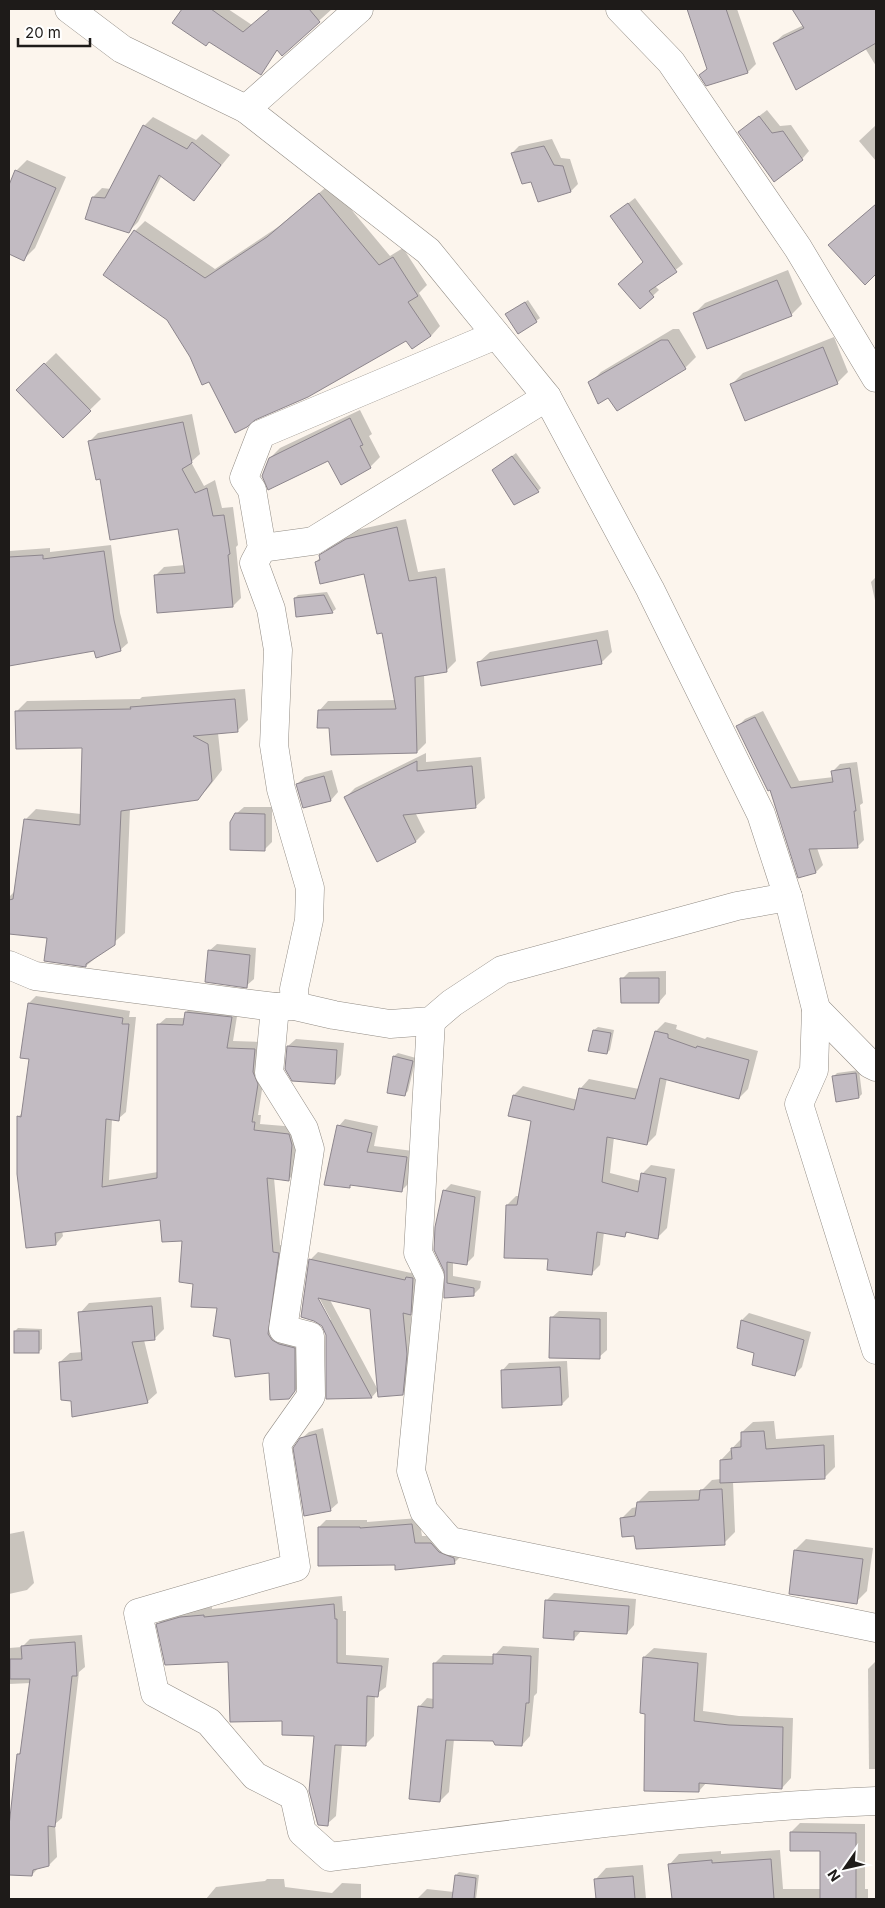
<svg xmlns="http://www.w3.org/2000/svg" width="885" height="1908" viewBox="0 0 885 1908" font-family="Inter,sans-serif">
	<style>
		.shadow { fill: #0003; fill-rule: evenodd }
		.building { fill: #c2bbc2; stroke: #8d868d }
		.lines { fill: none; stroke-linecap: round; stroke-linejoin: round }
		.minor-casing { stroke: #928c85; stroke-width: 29 }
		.minor { stroke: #fff; stroke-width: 28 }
	</style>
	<rect width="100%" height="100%" fill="#fcf5ed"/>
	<!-- shadow -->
	<g class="shadow">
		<polygon points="184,9 228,9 252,25 271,9 332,9 282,54 278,49 260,73 210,41 174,22"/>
		<polygon points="688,9 737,9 756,64 748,72 707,85 700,75 708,68"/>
		<polygon points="798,9 876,9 876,66 865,48 774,43 783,35 804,25 795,11"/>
		<polygon points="767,110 780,126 791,125 809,151 802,159 739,132"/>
		<polygon points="153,117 196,140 202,134 230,155 193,200 162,175 138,222 129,231 93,197 102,188 111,189 144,126"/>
		<polygon points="876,125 876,161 859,141"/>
		<polygon points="552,139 561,158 570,159 578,184 571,191 532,181 512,153 519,146"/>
		<polygon points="27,160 66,177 35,248 24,259 9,253 9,188 16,171"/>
		<polygon points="330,184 390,256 403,248 427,285 419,293 440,326 431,336 209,380 191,357 168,319 105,275 135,231 145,221 215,269 278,227"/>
		<polygon points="635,198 683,264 655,286 659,290 640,308 644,262 612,216"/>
		<polygon points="876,204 876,273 865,283 838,237"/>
		<polygon points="788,270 802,304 791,315 694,314 705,303"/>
		<polygon points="528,300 540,318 536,321 507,314"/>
		<polygon points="673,329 679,329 696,357 685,368 609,397 590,383 601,372"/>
		<polygon points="834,337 848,372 837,383 732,384 743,373"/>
		<polygon points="56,353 101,399 63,436 18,390"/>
		<polygon points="360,410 372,434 369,436 380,457 370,467 341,483 328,460 270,458 280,448"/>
		<polygon points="192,414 200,454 191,462 204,486 215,480 222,508 233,507 238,545 236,547 241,598 233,606 155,576 164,567 185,565 179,527 101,478 90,441 98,433"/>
		<polygon points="516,453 541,488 538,491 493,470"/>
		<polygon points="406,519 418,572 445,568 456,661 446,671 424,674 426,743 417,752 319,711 328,701 396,700 383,632 365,573 316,562 330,546 357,530"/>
		<polygon points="111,545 120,613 128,643 120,650 95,650 9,664 9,551 50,548 50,552"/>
		<polygon points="876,577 876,605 871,582"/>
		<polygon points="327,592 336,609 332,612 295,598 298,595"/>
		<polygon points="608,630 612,652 601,663 478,663 490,652"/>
		<polygon points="245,689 248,720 237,731 218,733 222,770 208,788 197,799 130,808 125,933 86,966 48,937 9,933 9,897 16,890 26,819 36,809 81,814 83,747 17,711 27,701 140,699 142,697"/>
		<polygon points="763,711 799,781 834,777 833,771 840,764 857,762 863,803 860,805 864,840 857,847 817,848 823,865 816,872 799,876 770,789 738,726 745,719"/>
		<polygon points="426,753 426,762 481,757 485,798 475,807 415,812 425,832 416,841 346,797 355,788"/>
		<polygon points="332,770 338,792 331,800 304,807 297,784 305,777"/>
		<polygon points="244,807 272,807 272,842 264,850 236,814"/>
		<polygon points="217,944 256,948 254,979 246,986 209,951"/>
		<polygon points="666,971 666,994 659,1002 622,979 629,972"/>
		<polygon points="36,996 130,1011 129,1017 136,1017 126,1112 118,1119 112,1119 109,1180 158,1172 158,1025 166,1018 185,1018 186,1012 193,1005 238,1010 233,1041 262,1042 264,1077 258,1115 261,1115 260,1124 296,1127 299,1137 296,1172 289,1179 274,1178 280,1245 285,1246 301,1341 302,1383 289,1398 270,1372 232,1338 219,1307 194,1283 183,1239 161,1218 62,1231 63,1236 56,1244 18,1117 23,1112 30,1058 29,1003"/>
		<polygon points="665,1022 677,1025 676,1029 705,1039 707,1037 758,1051 748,1089 739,1098 667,1078 656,1135 647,1144 614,1137 610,1173 641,1181 642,1174 651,1165 675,1169 667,1228 658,1237 629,1231 624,1236 604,1232 600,1265 591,1274 549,1257 507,1205 516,1196 520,1196 532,1120 514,1095 523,1086 578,1100 580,1089 589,1079 639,1089 656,1031"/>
		<polygon points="598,1027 614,1030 610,1050 607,1053 590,1050 594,1030"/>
		<polygon points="296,1039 344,1043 341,1075 334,1083 288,1046"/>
		<polygon points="398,1053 416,1058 408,1091 404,1095 389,1092 394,1056"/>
		<polygon points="859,1070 862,1094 859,1097 834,1076 837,1073"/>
		<polygon points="345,1119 378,1126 374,1146 413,1151 408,1184 401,1191 352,1184 349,1187 339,1126"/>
		<polygon points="451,1184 481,1191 474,1256 467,1263 453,1262 453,1276 481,1281 480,1288 473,1295 445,1297 444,1191"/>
		<path d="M 318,1252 L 411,1273 L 414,1270 L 420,1271 L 417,1306 L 411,1313 L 413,1346 L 409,1386 L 402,1394 L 378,1390 L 372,1397 L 327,1398 L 327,1335 L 323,1325 L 314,1320 L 302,1316 L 311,1259 ZM 316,1292 L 331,1320 L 327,1318 L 314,1294 ZM 330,1300 L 371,1308 L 378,1390 Z"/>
		<polygon points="161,1297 164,1329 154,1339 144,1340 157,1393 147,1402 72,1399 60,1362 70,1353 83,1352 80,1313 89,1303"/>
		<polygon points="559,1311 607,1312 607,1350 599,1357 551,1318"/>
		<polygon points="749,1313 811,1332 802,1367 795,1374 742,1320"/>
		<polygon points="18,1328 42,1329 42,1349 38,1352 15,1331"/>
		<polygon points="567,1361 569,1397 562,1404 502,1371 509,1363"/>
		<polygon points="774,1421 776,1439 834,1435 835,1467 824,1478 733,1481 735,1532 724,1543 635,1535 621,1519 632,1508 637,1507 638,1502 649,1491 702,1490 712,1480 721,1479 721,1460 742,1438 742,1432 753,1422"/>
		<polygon points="323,1428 338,1503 330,1510 301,1439 309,1432"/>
		<polygon points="419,1518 422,1536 438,1536 462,1555 455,1562 396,1564 319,1527 326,1520 367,1520 367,1522"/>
		<polygon points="24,1531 34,1583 27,1590 9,1594 9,1534"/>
		<polygon points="806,1539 873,1548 867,1591 856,1602 795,1550"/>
		<polygon points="554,1593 636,1599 634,1625 627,1633 581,1631 574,1639 546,1601"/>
		<polygon points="342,1596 343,1611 346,1611 346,1655 389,1658 386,1687 375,1695 374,1736 365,1745 342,1744 336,1816 327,1824 317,1823 310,1791 315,1735 283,1720 230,1660 158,1624 166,1616 190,1609 212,1607 212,1609"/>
		<polygon points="82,1635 85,1667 79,1672 62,1818 55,1824 57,1857 49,1865 39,1867 32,1875 9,1874 9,1829 18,1755 21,1751 31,1683 9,1684 9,1648 22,1647 30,1639"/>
		<polygon points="503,1646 539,1648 537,1693 534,1696 530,1736 522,1745 493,1740 454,1739 449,1792 440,1801 419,1707 427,1698 434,1699 434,1664 443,1655 494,1656"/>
		<polygon points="654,1648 707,1653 703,1711 739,1716 793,1718 791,1778 782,1788 707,1782 699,1791 647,1713 644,1657"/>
		<polygon points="876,1661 876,1769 869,1769 868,1669"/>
		<polygon points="800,1823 865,1824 865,1889 868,1889 868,1899 673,1899 670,1864 679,1854 721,1851 721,1854 780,1850 783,1889 821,1889 821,1850 791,1832"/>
		<polygon points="643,1865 646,1899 597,1899 596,1879 606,1868"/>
		<polygon points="459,1872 479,1875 476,1899 417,1899 427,1889 454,1892 456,1875"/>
		<polygon points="267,1879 284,1879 285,1887 332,1893 342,1883 361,1884 361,1899 206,1899 216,1887 265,1881"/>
	</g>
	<!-- building -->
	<g class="building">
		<polygon points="182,9 211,9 243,32 270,9 309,9 320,22 282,56 277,50 261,75 209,42 206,46 172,23"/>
		<polygon points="687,9 726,9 748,73 706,86 699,75 707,69"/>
		<polygon points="792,9 876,9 876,43 796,90 773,43 804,28"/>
		<polygon points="759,116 772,133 783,131 803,160 774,182 738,132"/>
		<polygon points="143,125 187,149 192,142 221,165 194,201 159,175 129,233 85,219 92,197 105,198"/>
		<polygon points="544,146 554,165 563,166 571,192 538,202 531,182 522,184 511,153"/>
		<polygon points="15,170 56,188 24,261 9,254 9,185"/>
		<polygon points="319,193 379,265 393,257 418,296 408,302 431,336 412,349 406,341 308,397 255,420 247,427 235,433 209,382 202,385 190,357 167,320 103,275 134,230 205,278 267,237"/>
		<polygon points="628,203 677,272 649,291 654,297 640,309 618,284 643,262 610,216"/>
		<polygon points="876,204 876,274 865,285 828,245"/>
		<polygon points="777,280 792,316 707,349 693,313"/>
		<polygon points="525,302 537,322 518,334 505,314"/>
		<polygon points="661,340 668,340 686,369 617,411 608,398 598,404 588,382"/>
		<polygon points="823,347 838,384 745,421 730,384"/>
		<polygon points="44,363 91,411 63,438 16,390"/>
		<polygon points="350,418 363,445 360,446 371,468 341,485 328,461 268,490 262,476 269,458"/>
		<polygon points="183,422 192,463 182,469 195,493 207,488 213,516 224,515 230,554 228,555 233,607 157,613 154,575 185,573 178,529 110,540 100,479 96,480 88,441"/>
		<polygon points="512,456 539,492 514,505 492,470"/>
		<polygon points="397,527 409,581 436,577 447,672 415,677 417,753 331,755 329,728 317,728 318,710 396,709 382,633 377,634 364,574 320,584 315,562 320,560 319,555 346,539"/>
		<polygon points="104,551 114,620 121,651 96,658 94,651 9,666 9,557 43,555 43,559"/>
		<polygon points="324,595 333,613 296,617 294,598"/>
		<polygon points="597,640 602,664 481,686 477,662"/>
		<polygon points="235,699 238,732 193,736 208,744 212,781 198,800 121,811 115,945 86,964 86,967 44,961 47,938 9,934 9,900 13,899 24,819 80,825 82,748 16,749 15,711 131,709 130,707"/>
		<polygon points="755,717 791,788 833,782 831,771 850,768 856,811 854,811 858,848 809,849 816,873 798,878 770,790 768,791 736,726"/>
		<polygon points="417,761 417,771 472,766 476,808 403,815 416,842 377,862 344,797"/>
		<polygon points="324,776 331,801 303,808 296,784"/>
		<polygon points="235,813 265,814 265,851 230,850 230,822"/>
		<polygon points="208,950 250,955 247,988 205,982"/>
		<polygon points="620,978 659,978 659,1003 621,1003"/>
		<polygon points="28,1003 123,1018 122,1024 129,1024 119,1121 106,1119 102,1187 157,1178 157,1024 183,1025 185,1012 232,1017 227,1048 255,1049 253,1072 258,1084 252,1122 255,1122 254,1130 289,1134 292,1145 289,1181 267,1178 273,1252 279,1253 268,1334 272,1340 279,1344 295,1348 295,1391 289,1399 270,1400 269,1373 235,1377 230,1339 213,1336 217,1308 191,1307 193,1284 179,1282 182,1241 162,1242 160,1220 55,1233 56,1245 26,1248 17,1174 17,1116 21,1117 29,1059 20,1058"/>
		<polygon points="593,1030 611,1033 607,1054 588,1051"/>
		<polygon points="655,1031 668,1034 668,1038 696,1048 697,1046 749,1060 739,1099 660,1078 647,1145 607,1137 602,1182 638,1192 641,1173 666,1178 658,1239 626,1232 625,1237 597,1232 592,1275 547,1270 548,1259 504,1258 506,1205 517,1205 531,1121 508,1116 513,1095 574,1110 579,1088 635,1099"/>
		<polygon points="287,1046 337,1050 335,1084 292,1081 285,1069"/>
		<polygon points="393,1056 413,1061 405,1096 387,1093"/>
		<polygon points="856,1073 859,1098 836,1102 832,1076"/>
		<polygon points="337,1125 372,1133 367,1152 407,1157 402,1192 350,1185 350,1188 324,1185"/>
		<polygon points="443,1190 475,1197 467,1265 447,1262 447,1283 474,1288 474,1296 444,1298 444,1271 434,1250 435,1227"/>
		<polygon points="309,1259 405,1280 406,1277 413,1278 411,1315 403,1313 407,1354 403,1395 378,1397 370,1309 318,1298 372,1398 326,1399 326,1335 322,1326 314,1321 301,1317"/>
		<polygon points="152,1306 155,1340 132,1342 148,1403 72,1417 71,1401 61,1400 59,1362 82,1360 78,1312"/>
		<polygon points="550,1317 600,1319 600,1359 549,1358"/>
		<polygon points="741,1320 804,1340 795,1376 752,1365 754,1353 737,1348"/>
		<rect x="14" y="1331" width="25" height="22"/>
		<polygon points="560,1367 562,1405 502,1408 501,1370"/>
		<polygon points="764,1431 766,1449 824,1445 825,1479 720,1483 720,1460 732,1459 731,1448 741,1447 741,1432"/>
		<polygon points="316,1434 331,1511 304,1516 293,1448 300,1438"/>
		<polygon points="722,1489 725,1545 636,1549 634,1536 622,1537 620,1518 635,1516 637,1502 699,1500 700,1490"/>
		<polygon points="412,1524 415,1543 431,1543 439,1552 454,1558 455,1564 395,1570 395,1565 318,1566 318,1527 360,1527 360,1528"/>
		<polygon points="794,1550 863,1559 857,1604 789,1594"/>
		<polygon points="545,1600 629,1606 627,1634 574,1631 574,1640 543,1638"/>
		<polygon points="334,1604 335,1619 337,1619 337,1663 382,1666 378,1697 367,1696 366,1746 335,1745 328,1826 318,1825 309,1791 314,1736 282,1735 282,1721 230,1722 228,1662 165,1665 156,1624 180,1617 204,1615 204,1617"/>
		<polygon points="75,1642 77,1676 72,1676 55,1827 48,1826 49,1866 33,1870 32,1876 9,1875 9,1826 17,1754 20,1754 30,1679 10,1679 10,1659 22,1659 21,1646"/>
		<polygon points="493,1654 531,1656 529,1703 526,1703 522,1746 495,1745 493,1741 446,1740 440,1802 409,1799 418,1706 433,1708 433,1663 493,1664"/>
		<polygon points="643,1657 698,1663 694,1721 729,1725 783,1727 782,1789 699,1783 699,1792 644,1791 645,1714 640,1713"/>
		<polygon points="790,1832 856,1833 856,1899 820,1899 820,1851 790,1851"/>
		<polygon points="771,1859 774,1899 672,1899 668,1864 712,1860 712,1863"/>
		<polygon points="455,1875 476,1878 474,1899 452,1899"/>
		<polygon points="633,1876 635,1899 596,1899 594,1879"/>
	</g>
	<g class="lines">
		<defs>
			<g id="minor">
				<polyline points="69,9 122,49 246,109 428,251 547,397 650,589 761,814 788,897 816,1009 814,1070 799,1104 876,1350"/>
				<polyline points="620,9 671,62 798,248 876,378"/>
				<polyline points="246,109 359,9"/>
				<polyline points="262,548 313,541 547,397"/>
				<polyline points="9,965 35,976 275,1007 295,1006 334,1015 390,1024 431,1021 452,1003 502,970 737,906 788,897"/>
				<polyline points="295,1006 294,989 309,920 310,888 281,789 274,745 278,650 271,609 254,563 262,548 252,490 244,478 261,434 496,335"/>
				<path d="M 275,1007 L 269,1073 L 304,1129 L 310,1149 L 283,1329 L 310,1336 L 311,1396 L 277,1444 L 296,1567 L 138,1613 L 155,1693 L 209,1722 L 255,1776 L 294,1796 L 302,1832 L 330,1857 C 511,1835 693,1808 876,1801"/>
				<polyline points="816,1009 870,1064 876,1067"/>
				<polyline points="431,1021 418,1253 430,1277 411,1471 424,1511 450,1541 876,1628"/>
			</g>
		</defs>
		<!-- minor casing -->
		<use href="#minor" class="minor-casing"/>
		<!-- minor -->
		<use href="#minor" class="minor"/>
	</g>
	<!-- border -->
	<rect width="885" height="1908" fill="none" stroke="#1e1b19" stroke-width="20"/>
	<!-- north arrow -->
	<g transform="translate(845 1868) rotate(236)" stroke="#ffffff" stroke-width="4" paint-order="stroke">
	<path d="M0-4L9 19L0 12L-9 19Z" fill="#1e1b19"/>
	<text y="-8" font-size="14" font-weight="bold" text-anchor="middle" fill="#1e1b19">N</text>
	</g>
	<!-- scale -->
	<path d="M18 38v8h72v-8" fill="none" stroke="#1e1b19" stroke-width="2.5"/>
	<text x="25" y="38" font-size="15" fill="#1e1b19" stroke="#ffffff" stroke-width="4" paint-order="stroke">20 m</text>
</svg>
